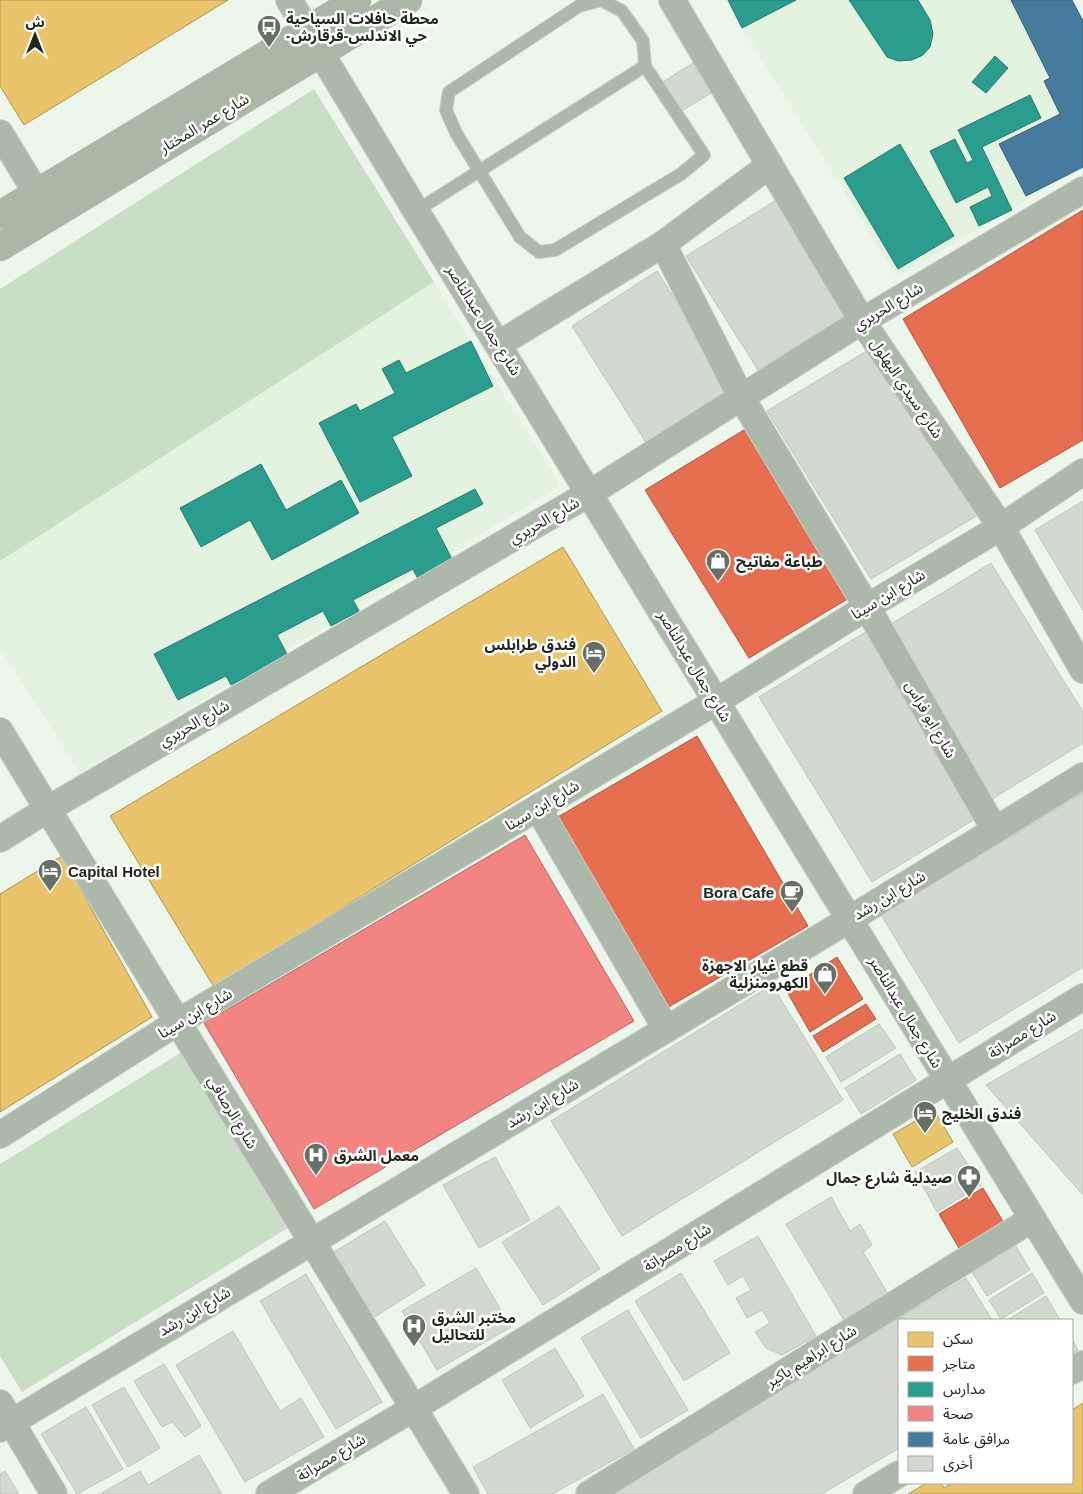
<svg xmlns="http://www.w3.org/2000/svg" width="1083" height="1494" viewBox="0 0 1083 1494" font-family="Helvetica,'Noto Sans Arabic',sans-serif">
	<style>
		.built { fill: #e3f3df }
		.green { fill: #c9dfc5 }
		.homes { fill: #e9c46a; stroke: #ad9554 }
		.shops { fill: #e76f51; stroke: #ac5942 }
		.schools { fill: #2a9d8f; stroke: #277a6d }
		.health { fill: #f28482; stroke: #b36864 }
		.public { fill: #457b9d; stroke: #3a6277 }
		.building { fill: #d2d9d0; stroke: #bfc6bd }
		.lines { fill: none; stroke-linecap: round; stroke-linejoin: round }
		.service-casing { stroke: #c9d0c7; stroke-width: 14 }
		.minor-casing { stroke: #c9d0c7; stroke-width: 28 }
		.secondary-casing { stroke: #c9d0c7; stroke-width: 29 }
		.service { stroke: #acb8aa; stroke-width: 12 }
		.minor { stroke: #acb8aa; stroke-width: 26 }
		.secondary { stroke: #aab7a7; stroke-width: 28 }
		.labels { text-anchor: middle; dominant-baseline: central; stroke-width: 5; stroke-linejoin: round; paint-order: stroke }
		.poi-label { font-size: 15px; font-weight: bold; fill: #21271f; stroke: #fff; text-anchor: start }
		.street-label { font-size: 15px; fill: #21271f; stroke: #fff }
	</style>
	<rect width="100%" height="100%" fill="#edf6eb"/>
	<!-- built -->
	<g class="built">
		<polygon points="725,0 1069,0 1083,167 897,277"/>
		<polygon points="434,282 561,486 80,773 0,648 0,561"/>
	</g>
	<!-- green -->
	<g class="green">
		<polygon points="314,89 434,282 0,561 0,289"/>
		<polygon points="182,1052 291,1226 22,1392 0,1356 0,1164"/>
	</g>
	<!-- homes -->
	<g class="homes">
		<polygon points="0,0 228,0 24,125 0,86"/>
		<polygon points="563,547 662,711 214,987 110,816"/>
		<polygon points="62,856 152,1017 0,1112 0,894"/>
		<polygon points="934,1110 953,1142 912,1167 893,1134"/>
		<polygon points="1083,1403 1083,1494 908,1494 927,1483 941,1483 944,1488 952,1483 1072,1483 1072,1410"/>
	</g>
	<!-- shops -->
	<g class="shops">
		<polygon points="1083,210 1083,440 1000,488 903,319"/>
		<polygon points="752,425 856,594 749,658 645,490"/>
		<polygon points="697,736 808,926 660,1012 549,822"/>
		<polygon points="837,957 863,999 810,1032 786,990"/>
		<polygon points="866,1004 876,1019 823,1052 813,1036"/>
		<polygon points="983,1188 1004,1223 960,1250 939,1214"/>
	</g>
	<!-- schools -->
	<g class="schools">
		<polygon points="728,0 796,0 742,28"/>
		<polygon points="849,0 918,0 930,20 933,34 930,47 923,55 912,60 898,61 887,57"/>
		<polygon points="995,56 1008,68 986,93 972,82"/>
		<polygon points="1030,95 1041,118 982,147 1012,210 979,226 970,207 992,196 988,187 956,203 930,151 955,139 967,163 973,160 958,130"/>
		<polygon points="900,144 954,236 898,269 844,178"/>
		<polygon points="471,341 493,386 392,437 412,476 360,502 319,423 356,404 360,411 395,393 382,369 399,360 406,373"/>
		<polygon points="261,464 286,510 341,480 359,513 272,560 250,520 201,547 180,508"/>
		<polygon points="475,489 483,504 436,528 453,561 418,579 413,569 353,600 359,611 331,626 323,611 277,635 288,656 231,685 226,676 178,700 154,654"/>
	</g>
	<!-- health -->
	<polygon class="health" points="525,835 634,1021 314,1209 204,1023"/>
	<!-- public -->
	<polygon class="public" points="1011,0 1072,0 1083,21 1083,167 1026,196 999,144 1060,114 1044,81 1050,78"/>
	<!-- building -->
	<g class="building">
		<polygon points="693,63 711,93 680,112 661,83"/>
		<polygon points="783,196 855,310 758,370 686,256"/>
		<polygon points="657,271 733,390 647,444 572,326"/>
		<polygon points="875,346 978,515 871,579 767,411"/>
		<polygon points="1083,501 1083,610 1035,530"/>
		<polygon points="991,563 1083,712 1083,743 989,801 883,629"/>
		<polygon points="867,631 980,816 872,882 759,697"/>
		<polygon points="1083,793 1083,967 959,1043 881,915"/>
		<polygon points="772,985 843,1100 622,1236 551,1121"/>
		<polygon points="879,1024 896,1048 841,1082 826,1057"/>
		<polygon points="1083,1029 1083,1195 986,1085"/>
		<polygon points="900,1054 916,1080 861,1114 845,1088"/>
		<polygon points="957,1148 981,1185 937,1212 915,1172"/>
		<polygon points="495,1157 530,1220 479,1248 443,1185"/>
		<polygon points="831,1197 850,1231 860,1224 872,1245 863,1252 888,1294 844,1320 786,1224"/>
		<polygon points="559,1206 600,1269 543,1305 502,1242"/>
		<polygon points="385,1221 425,1285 373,1318 332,1253"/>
		<polygon points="758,1236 816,1336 782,1355 766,1348 755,1332 770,1323 762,1310 747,1318 736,1298 751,1290 743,1276 728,1285 714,1261"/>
		<polygon points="1014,1243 1030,1270 987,1296 973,1274 973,1270"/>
		<polygon points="476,1268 511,1327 437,1370 402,1311"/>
		<polygon points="681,1273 730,1353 684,1381 635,1301"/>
		<polygon points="1032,1273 1044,1293 1001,1319 989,1300"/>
		<polygon points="306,1274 382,1402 336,1429 260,1301"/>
		<polygon points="966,1278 992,1320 899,1320 899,1448 822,1494 606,1494"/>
		<polygon points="1046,1296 1060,1320 1007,1320"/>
		<polygon points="628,1310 688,1410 641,1438 581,1338"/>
		<polygon points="233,1331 280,1411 301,1398 324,1437 245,1482 176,1365"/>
		<polygon points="1072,1339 1078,1350 1072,1354"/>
		<polygon points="555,1348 584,1396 530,1428 502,1380"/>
		<polygon points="164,1364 201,1426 185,1437 172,1422 162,1427 134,1381"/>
		<polygon points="124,1387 160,1448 128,1467 92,1405"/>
		<polygon points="603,1394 634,1449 552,1494 488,1494 473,1467"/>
		<polygon points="86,1407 123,1469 77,1494 41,1434"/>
		<polygon points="199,1455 222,1494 100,1494 140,1471 148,1485"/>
		<polygon points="5,1471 19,1494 0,1494 0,1474"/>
	</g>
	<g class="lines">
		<defs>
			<g id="service">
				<polygon points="601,0 622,11 643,41 645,66 704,155 681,174 555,250 539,252 520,237 456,133 446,110 449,92 579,6"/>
				<polyline points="416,211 645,66"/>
			</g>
			<g id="minor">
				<polyline points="289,0 416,211 1083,1301"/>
				<polyline points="672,0 862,321 1001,527 1083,670"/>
				<polyline points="0,133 37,194"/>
				<polyline points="663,244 741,397 867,607 995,830"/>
				<polyline points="499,344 663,244 770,165"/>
				<polyline points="0,731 466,1494"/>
				<polyline points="538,808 666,1029"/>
				<polyline points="0,839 48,809 590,493 862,321 1083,190"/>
				<polyline points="0,1135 178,1022 717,701 867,607 1001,527 1083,472"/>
				<polyline points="1072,1371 1083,1364"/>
				<polyline points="0,1403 54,1494"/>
				<polyline points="0,1429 850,919 1083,776"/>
				<polyline points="269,1494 414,1408 1083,997"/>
				<polyline points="589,1494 1032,1219"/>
				<polyline points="866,1494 899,1474"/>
			</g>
			<g id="secondary">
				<polyline points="0,215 357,0"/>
				<polyline points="0,247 408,0"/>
			</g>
		</defs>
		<!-- service casing -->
		<use href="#service" class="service-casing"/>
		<!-- minor casing -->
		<use href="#minor" class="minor-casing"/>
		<!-- secondary casing -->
		<use href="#secondary" class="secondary-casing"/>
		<!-- service -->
		<use href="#service" class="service"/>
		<!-- minor -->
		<use href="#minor" class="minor"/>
		<!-- secondary -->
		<use href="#secondary" class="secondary"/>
	</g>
	<!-- icons -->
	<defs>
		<symbol id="bus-pin" viewBox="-11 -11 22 30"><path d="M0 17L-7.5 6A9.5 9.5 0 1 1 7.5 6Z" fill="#686f66" stroke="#fff"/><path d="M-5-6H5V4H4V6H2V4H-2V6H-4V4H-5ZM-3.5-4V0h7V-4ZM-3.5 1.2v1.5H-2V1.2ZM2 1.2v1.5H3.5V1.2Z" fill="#fff"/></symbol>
		<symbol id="shop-pin" viewBox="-11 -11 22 30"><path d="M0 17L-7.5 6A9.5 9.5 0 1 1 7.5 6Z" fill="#686f66" stroke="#fff"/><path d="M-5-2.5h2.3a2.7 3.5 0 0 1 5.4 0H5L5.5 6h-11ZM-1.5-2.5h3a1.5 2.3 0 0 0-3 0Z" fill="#fff"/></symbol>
		<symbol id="hotel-pin" viewBox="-11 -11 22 30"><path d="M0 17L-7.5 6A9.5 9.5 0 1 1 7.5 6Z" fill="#686f66" stroke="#fff"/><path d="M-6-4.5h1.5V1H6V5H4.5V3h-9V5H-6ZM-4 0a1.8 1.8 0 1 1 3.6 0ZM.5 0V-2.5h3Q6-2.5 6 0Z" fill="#fff"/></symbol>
		<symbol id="cafe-pin" viewBox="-11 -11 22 30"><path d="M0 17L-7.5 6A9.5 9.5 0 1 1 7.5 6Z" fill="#686f66" stroke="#fff"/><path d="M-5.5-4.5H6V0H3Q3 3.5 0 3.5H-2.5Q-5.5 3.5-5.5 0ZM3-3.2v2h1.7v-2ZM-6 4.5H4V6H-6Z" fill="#fff"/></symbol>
		<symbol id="hospital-pin" viewBox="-11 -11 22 30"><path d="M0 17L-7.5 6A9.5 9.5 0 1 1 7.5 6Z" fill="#686f66" stroke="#fff"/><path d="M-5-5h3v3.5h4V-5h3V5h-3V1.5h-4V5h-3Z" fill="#fff"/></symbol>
		<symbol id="pharmacy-pin" viewBox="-11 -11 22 30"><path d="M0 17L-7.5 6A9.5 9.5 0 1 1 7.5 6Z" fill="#686f66" stroke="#fff"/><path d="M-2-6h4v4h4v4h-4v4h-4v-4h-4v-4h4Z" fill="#fff"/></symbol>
	</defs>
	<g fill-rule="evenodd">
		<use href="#bus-pin" x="255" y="13" width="28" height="38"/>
		<use href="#shop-pin" x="704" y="547" width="28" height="38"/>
		<use href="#hotel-pin" x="580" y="639" width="28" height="38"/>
		<use href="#hotel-pin" x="36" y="857" width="28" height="38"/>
		<use href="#cafe-pin" x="778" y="878" width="28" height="38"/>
		<use href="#shop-pin" x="811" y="960" width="28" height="38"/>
		<use href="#hotel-pin" x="911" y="1099" width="28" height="38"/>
		<use href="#hospital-pin" x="302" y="1141" width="28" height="38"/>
		<use href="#pharmacy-pin" x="955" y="1163" width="28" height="38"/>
		<use href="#hospital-pin" x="400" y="1312" width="28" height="38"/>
	</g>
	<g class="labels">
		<!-- poi labels -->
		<g class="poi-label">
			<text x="286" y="18">محطة حافلات السياحية<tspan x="286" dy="17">-حي الاندلس-قرقارش</tspan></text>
			<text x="736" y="561">طباعة مفاتيح</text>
			<text x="576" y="644" text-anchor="end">فندق طرابلس<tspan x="576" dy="17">الدولي</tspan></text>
			<text x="68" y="871">Capital Hotel</text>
			<text x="774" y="892" text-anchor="end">Bora Cafe</text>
			<text x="808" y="965" text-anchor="end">قطع غيار الاجهزة<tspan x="808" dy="17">الكهرومنزلية</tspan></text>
			<text x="942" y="1113">فندق الخليج</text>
			<text x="334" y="1155">معمل الشرق</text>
			<text x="952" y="1177" text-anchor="end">صيدلية شارع جمال</text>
			<text x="432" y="1317">مختبر الشرق<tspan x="432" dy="17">للتحاليل</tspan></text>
		</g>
		<!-- street labels -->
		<g class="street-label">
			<text transform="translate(204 123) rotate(-31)">شارع عمر المختار</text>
			<text transform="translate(888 306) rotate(-31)">شارع الحريري</text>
			<text transform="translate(484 320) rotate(58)">شارع جمال عبدالناصر</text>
			<text transform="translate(907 388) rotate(56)">شارع سيدي البهلول</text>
			<text transform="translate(544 520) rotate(-30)">شارع الحريري</text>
			<text transform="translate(888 594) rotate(-31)">شارع ابن سينا</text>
			<text transform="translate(695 666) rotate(59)">شارع جمال عبدالناصر</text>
			<text transform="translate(931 719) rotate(60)">شارع ابو فراس</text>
			<text transform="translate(194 723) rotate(-30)">شارع الحريري</text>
			<text transform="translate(542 805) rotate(-31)">شارع ابن سينا</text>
			<text transform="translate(889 895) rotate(-31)">شارع ابن رشد</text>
			<text transform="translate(906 1012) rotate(59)">شارع جمال عبدالناصر</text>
			<text transform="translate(195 1013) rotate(-31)">شارع ابن سينا</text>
			<text transform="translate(1022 1034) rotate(-32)">شارع مصراتة</text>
			<text transform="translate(542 1103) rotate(-31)">شارع ابن رشد</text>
			<text transform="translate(233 1112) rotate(59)">شارع الرصافي</text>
			<text transform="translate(677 1247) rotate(-32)">شارع مصراتة</text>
			<text transform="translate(194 1311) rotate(-31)">شارع ابن رشد</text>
			<text transform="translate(811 1356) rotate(-32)">شارع ابراهيم باكير</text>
			<text transform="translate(331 1457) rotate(-31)">شارع مصراتة</text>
		</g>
	</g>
	<!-- legend -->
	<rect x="898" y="1319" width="175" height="165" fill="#ffffff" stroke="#a6a9a5"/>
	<rect x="908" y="1332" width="25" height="15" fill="#e9c46a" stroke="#a6a9a5"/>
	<text x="943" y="1344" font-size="15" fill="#21271f">سكن</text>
	<rect x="908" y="1356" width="25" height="15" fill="#e76f51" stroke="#a6a9a5"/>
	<text x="943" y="1369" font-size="15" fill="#21271f">متاجر</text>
	<rect x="908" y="1382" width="25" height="15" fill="#2a9d8f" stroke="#a6a9a5"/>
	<text x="943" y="1394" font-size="15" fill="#21271f">مدارس</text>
	<rect x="908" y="1406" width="25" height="15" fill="#f28482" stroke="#a6a9a5"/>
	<text x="943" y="1419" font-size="15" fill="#21271f">صحة</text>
	<rect x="908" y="1432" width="25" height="15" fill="#457b9d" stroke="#a6a9a5"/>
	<text x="943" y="1444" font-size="15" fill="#21271f">مرافق عامة</text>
	<rect x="908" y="1456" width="25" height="15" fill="#d2d9d0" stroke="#a6a9a5"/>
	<text x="943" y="1469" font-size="15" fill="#21271f">أخرى</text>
	<!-- north arrow -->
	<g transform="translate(35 35)" stroke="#ffffff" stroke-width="4" paint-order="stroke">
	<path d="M0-4L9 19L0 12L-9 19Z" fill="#21271f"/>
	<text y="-8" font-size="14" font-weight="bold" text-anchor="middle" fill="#21271f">ش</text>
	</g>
</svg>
